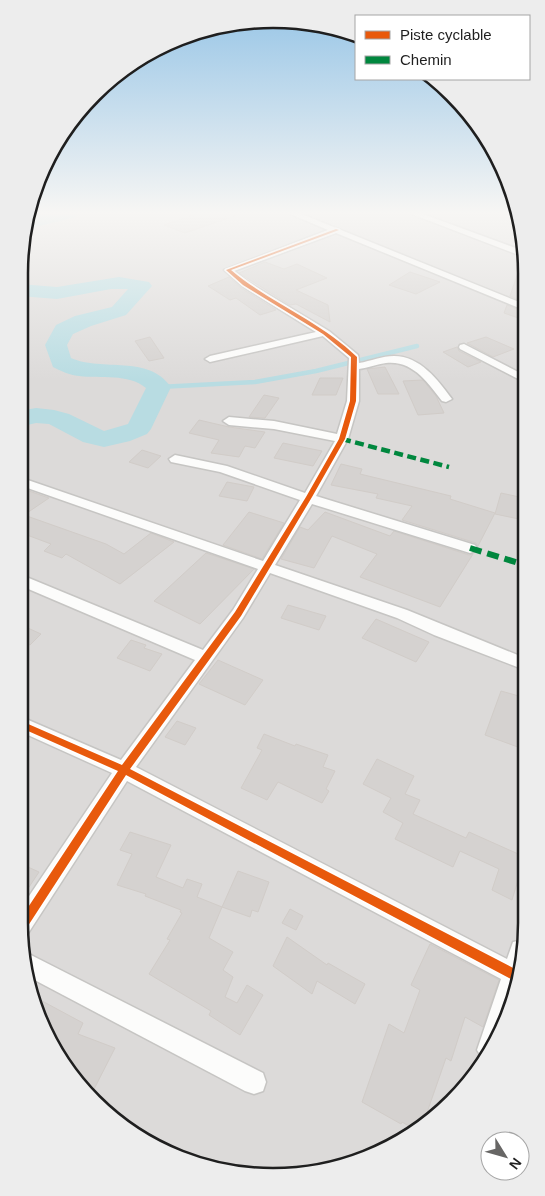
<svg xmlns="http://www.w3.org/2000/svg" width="545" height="1196" viewBox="0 0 545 1196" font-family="Arial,sans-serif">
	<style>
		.residential { fill: #dcdad9 }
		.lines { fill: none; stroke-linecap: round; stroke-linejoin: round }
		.stream { stroke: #b8dce2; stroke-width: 4.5 }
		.river { fill: #b8dce2; fill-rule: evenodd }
		.building { fill: #d5d2d0; stroke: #d1ccc8 }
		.street-casing { stroke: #c6c5c3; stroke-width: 3 }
		.street { fill: #fcfcfb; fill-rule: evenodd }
		.quiet-far1 { stroke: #00873e; stroke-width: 4.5; stroke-dasharray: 9 4.5; stroke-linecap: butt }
		.quiet { stroke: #00873e; stroke-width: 6; stroke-dasharray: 12 6; stroke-linecap: butt }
		.cycleway-casing { stroke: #fff; stroke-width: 3 }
		.cycleway { fill: #e8590c; fill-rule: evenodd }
		.rim { fill: none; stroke: #1f1f1f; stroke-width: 2.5 }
	</style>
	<rect width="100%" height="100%" fill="#edeae7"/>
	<!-- residential -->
	<polygon class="residential" points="31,213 517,213 524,239 526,924 507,1020 463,1091 399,1143 322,1172 223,1172 146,1143 82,1091 32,1005 19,923 19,272"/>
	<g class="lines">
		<!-- stream -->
		<polyline class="stream" points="159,387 255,382 316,371 417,346"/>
		<!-- river -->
		<g class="river">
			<polygon points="51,213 78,213 76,217 27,229 29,218"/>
			<path d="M 119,277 L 149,282 L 152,286 L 126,315 L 91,326 L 73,334 L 67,345 L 71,358 C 103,372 148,354 171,387 L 151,429 L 147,434 L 130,441 L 104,447 L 83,442 L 49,424 L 36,423 L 19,427 L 19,411 L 36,408 L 54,410 L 69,414 L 104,431 L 128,424 L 146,388 C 128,373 101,379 79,376 C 69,375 61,371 53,367 L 45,345 L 56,325 L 75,316 L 112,307 L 128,289 L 111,289 L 57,299 L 19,296 L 19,284 L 57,287 Z"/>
		</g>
	</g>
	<!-- building -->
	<g class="building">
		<polygon points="199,213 237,213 237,215 185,233 164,225"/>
		<polygon points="522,261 524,261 524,302 510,296"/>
		<polygon points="265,262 284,269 297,264 327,278 296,290 328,305 330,322 296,304 290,305 239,273"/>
		<polygon points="410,272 440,282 416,294 389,285"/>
		<polygon points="229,277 241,288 276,310 260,315 236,298 230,300 208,286"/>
		<polygon points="507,305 524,312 524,320 504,313"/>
		<polygon points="150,337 164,358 149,361 135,341"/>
		<polygon points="486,337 514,349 493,357 467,343"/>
		<polygon points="457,347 459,351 481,362 468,367 443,352"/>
		<polygon points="385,367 399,394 378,394 367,369"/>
		<polygon points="320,378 343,378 336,395 312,395"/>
		<polygon points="423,380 436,396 444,413 418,415 403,381"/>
		<polygon points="264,395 279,398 265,418 249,417"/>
		<polygon points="199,420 229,427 265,432 255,448 245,446 239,457 211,453 219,440 189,433"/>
		<polygon points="283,443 322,451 313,466 274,458"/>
		<polygon points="142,450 161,456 148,468 129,462"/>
		<polygon points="341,464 362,469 360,474 451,496 450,499 495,513 478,546 476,543 402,520 412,506 376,498 378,494 331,485"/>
		<polygon points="227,482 254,487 247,501 219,496"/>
		<polygon points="29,491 49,498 24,515 106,544 124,554 151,533 174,542 120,584 66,554 62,558 44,551 51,544 19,532 19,498"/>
		<polygon points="501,493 524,498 519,519 495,514"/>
		<polygon points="249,512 284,523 262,559 223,545"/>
		<polygon points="325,512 390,536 394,531 469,555 473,554 440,607 360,577 377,554 332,536 314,568 281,559 300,527 308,530"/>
		<polygon points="206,553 254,569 200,624 154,601"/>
		<polygon points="288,605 326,616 319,630 281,618"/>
		<polygon points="376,619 429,642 416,662 362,638"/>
		<polygon points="19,624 41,634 30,645 19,640"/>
		<polygon points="131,640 146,645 144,648 162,654 150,671 117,658"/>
		<polygon points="218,660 263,680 245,705 199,684"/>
		<polygon points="501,691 526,698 526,750 485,735"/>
		<polygon points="177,721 196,728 185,745 165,737"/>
		<polygon points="264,734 295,746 296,744 328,755 323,767 335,771 326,789 329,791 322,803 278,782 267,800 241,788 262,750 257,748"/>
		<polygon points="377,759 414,776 405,794 420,800 413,814 466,838 469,832 525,857 512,900 492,890 499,869 460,851 453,867 395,839 403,823 383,812 391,798 363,784"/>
		<polygon points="130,832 171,845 156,877 183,888 187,879 202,884 197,897 222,907 238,871 269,882 258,912 252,910 250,917 222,907 209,938 233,952 223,970 233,977 225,997 237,1003 247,985 263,995 240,1035 209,1015 211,1011 149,974 170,940 167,939 182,913 180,912 181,910 145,896 146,894 117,885 132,854 120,850"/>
		<polygon points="19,863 39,872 19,902"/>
		<polygon points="290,909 303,916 296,930 282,923"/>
		<polygon points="287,937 327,965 328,963 365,984 355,1004 317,981 312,994 273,966"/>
		<polygon points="430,944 499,980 483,1027 465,1017 451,1061 446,1058 423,1124 416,1130 402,1122 401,1124 362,1102 389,1024 404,1033 420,990 411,985"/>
		<polygon points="31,995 83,1023 78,1034 115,1048 90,1097 82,1091 32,1005"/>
	</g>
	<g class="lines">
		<defs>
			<g id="street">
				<path d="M 288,213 L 299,213 L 524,304 L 524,310 L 336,233 L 234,271 L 248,282 L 329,331 L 358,355 L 359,363 C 371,361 382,356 394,356 C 420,356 438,380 452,399 L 446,402 L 442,401 C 428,383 413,360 386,363 C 377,364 368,368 359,369 L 359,401 L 348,439 L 316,496 L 475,545 L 477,548 L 475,551 L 470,553 L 312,504 L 275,565 L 407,610 L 525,658 L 525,670 L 434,635 L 397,618 L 270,573 L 243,618 L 136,767 L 507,959 L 513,942 L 523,940 L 507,1020 L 483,1059 L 477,1050 L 501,979 L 127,781 L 27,935 L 21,938 L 19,911 L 112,773 L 19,731 L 19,716 L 121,760 L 195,660 L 19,585 L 19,574 L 203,650 L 233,610 L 258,569 L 19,485 L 19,477 L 263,561 L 300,500 L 220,472 L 171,462 L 169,459 L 175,455 L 227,466 L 305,493 L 335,441 L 274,429 L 229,425 L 223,421 L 229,417 L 274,421 L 337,434 L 347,401 L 349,358 L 323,336 L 210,362 L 205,359 L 210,356 L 316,332 L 242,286 L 224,270 L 328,230 Z"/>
				<polygon points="409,213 420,213 524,251 524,257"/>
				<polygon points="512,213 517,213 518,215 513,215"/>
				<polygon points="464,344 524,375 524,382 460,349 459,347 460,345"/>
				<polygon points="25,952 263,1073 266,1082 263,1091 254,1094 245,1091 27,976"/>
			</g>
		</defs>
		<!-- street casing -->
		<use href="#street" class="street-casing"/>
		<!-- street -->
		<use href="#street" class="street"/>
		<!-- quiet-far1 -->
		<polyline class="quiet-far1" points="342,439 449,467"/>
		<!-- quiet -->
		<polyline class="quiet" points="470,548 525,565"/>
		<defs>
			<path id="cycleway" d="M 336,229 L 339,230 L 231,270 C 270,303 320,321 357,357 L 356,401 L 345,439 L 312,497 L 241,616 L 130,769 L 517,970 L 515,979 L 513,980 L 509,978 L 126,775 L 24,932 L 20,933 L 19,921 L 118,771 L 19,727 L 19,720 L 122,765 L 235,612 L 306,497 L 339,439 L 350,401 L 351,357 L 323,334 L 243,285 L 226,270 Z"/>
		</defs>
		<!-- cycleway casing -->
		<use href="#cycleway" class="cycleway-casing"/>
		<!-- cycleway -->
		<use href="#cycleway" class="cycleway"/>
	</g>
	<!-- sky -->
	<linearGradient id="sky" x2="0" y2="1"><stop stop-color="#95c4e6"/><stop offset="0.56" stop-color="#f7f6f4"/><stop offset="1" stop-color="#f7f6f4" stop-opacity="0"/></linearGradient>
	<rect width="545" height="380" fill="url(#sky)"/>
	<!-- crop -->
	<path d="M0 0H545V1196H0ZM273 28H273A245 245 0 0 1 518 273V923A245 245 0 0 1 273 1168H273A245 245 0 0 1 28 923V273A245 245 0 0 1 273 28Z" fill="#ededed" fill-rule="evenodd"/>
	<path class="rim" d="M273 28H273A245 245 0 0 1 518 273V923A245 245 0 0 1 273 1168H273A245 245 0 0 1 28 923V273A245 245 0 0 1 273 28Z"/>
	<!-- legend -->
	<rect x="355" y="15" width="175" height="65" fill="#ffffff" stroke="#a5a5a5"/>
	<rect x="365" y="31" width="25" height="8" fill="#e8590c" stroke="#a5a5a5"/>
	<text x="400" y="40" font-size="15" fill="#1f1f1f">Piste cyclable</text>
	<rect x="365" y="56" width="25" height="8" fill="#00873e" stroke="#a5a5a5"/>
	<text x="400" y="65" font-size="15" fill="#1f1f1f">Chemin</text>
	<!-- north arrow -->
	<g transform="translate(505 1156) rotate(127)"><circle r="24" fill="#ffffff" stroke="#a5a5a5"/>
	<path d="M0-4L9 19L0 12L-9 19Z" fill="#676665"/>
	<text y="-8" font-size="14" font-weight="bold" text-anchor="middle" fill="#1f1f1f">N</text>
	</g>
</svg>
